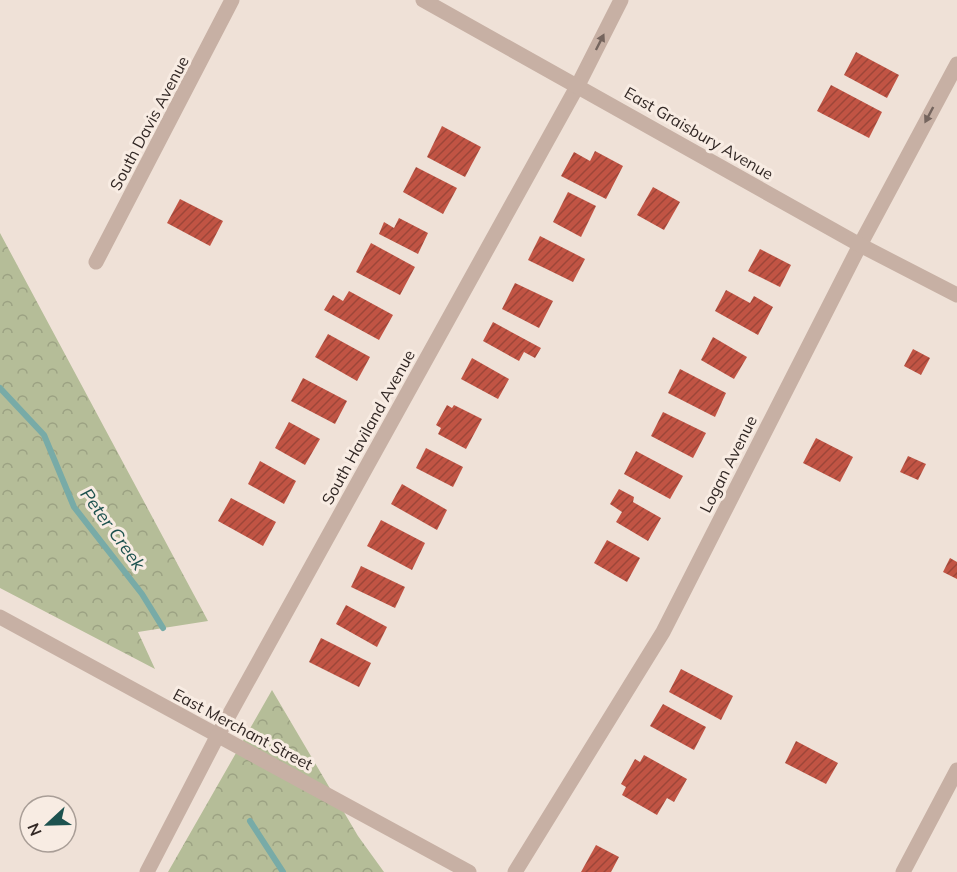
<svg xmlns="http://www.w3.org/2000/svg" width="957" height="872" viewBox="0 0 957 872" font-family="Mulish,sans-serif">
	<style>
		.forest { fill: url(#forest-crowns) }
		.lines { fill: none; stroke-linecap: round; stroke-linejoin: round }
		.stream { stroke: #78aba7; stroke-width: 6 }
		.building { fill: url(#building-hatch) }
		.minor { stroke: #c7b0a4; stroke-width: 15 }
		.tertiary { stroke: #c7b0a4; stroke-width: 15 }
		.oneway { fill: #75655e }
		.labels { text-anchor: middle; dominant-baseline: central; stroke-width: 6; stroke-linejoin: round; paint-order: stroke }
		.street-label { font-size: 16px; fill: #322825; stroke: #f8ece3 }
		.water-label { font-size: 18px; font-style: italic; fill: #1d524f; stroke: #f8ece3 }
	</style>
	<defs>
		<pattern id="forest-crowns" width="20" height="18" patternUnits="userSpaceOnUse" patternTransform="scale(1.5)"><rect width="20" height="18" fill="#b5bd98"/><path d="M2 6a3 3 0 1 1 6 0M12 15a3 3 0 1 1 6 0" fill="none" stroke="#9ca283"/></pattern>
		<pattern id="building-hatch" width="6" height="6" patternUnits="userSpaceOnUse" patternTransform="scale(1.5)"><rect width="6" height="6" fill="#c15444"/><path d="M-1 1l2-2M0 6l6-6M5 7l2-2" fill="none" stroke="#9d4639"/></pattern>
	</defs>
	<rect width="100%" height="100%" fill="#efe1d7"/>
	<!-- forest -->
	<g class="forest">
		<polygon points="0,233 208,621 138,632 155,669 0,588"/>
		<polygon points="272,690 358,836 384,872 168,872"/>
	</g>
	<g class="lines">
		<!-- stream -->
		<g class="stream">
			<polyline points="0,388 44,435 74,507 142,594 163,628"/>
			<polyline points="250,821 283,872"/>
		</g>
	</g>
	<!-- building -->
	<g class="building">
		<polygon points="856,52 899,75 887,98 844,75"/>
		<polygon points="831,85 882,112 869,138 817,111"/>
		<polygon points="442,126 481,147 465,177 427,157"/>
		<polygon points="595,151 623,166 606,199 561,176 574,152 590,161"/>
		<polygon points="416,167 457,188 443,214 403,192"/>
		<polygon points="653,187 680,202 664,230 637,215"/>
		<polygon points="568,192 596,206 581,237 553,222"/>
		<polygon points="180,199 223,221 210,246 167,223"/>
		<polygon points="399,218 428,233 418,254 379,234 384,222 394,228"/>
		<polygon points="540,236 585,259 573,282 528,260"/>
		<polygon points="371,243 415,267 400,295 356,272"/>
		<polygon points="760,249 791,265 780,287 748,271"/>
		<polygon points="515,283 553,301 539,328 502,309"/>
		<polygon points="726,290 750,303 754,296 773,307 758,335 715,311"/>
		<polygon points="349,291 393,315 379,340 324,310 333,295 343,301"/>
		<polygon points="493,322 541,348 535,358 524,352 519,361 483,341"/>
		<polygon points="328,334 370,357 357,381 315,357"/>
		<polygon points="713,337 747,357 734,379 701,360"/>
		<polygon points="913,349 930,358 921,375 904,366"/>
		<polygon points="472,358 509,379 498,399 461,379"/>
		<polygon points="680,369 726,393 715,417 668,393"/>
		<polygon points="303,378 347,401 335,424 291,401"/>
		<polygon points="447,405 452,408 454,405 482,419 466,449 438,434 441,428 436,425"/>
		<polygon points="663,412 706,433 693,458 651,436"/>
		<polygon points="289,422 320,439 305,465 275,448"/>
		<polygon points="816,438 853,457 840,482 803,463"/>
		<polygon points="426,448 463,467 453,487 416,468"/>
		<polygon points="636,451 683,476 670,499 624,474"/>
		<polygon points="908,456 926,464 918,480 900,472"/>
		<polygon points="260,461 296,481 284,504 248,484"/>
		<polygon points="402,484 447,510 437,530 391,504"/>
		<polygon points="619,489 634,497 633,502 661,518 648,541 616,522 622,512 610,504"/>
		<polygon points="231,498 276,522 263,546 218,521"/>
		<polygon points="381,520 425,543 412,570 367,546"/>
		<polygon points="607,540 640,558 627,582 594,563"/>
		<polygon points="950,558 957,562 957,579 943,572"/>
		<polygon points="361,566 405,587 395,608 351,587"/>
		<polygon points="346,605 387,627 377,647 336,624"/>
		<polygon points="321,638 371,663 359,687 309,662"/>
		<polygon points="681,669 733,696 721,720 669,692"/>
		<polygon points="663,704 706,727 694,750 650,726"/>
		<polygon points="796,741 838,763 826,784 785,763"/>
		<polygon points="644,755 687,779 674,802 667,798 657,815 622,795 626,787 621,784 635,759 640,762"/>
		<polygon points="596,845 619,857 611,872 581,872"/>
	</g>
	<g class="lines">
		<!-- minor -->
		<g class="minor">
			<polyline points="96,262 232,0"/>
			<polyline points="0,617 469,872"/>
			<polyline points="147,872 218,735 578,85 621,0"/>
			<polyline points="515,872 663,632 860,245 957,64"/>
			<polyline points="903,872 957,770"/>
		</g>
		<!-- tertiary -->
		<polyline class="tertiary" points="423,0 860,245 957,295"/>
	</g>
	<!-- one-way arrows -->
	<defs><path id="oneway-solid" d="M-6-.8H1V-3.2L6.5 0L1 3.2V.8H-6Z" transform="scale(1.5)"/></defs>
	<g class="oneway">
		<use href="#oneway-solid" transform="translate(600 42) rotate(-63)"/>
		<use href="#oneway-solid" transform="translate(929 115) rotate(118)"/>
	</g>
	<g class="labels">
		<!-- street labels -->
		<g class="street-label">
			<text transform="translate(149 123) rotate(-62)">South Davis Avenue</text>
			<text transform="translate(699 133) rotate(30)">East Graisbury Avenue</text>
			<text transform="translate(368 427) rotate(-61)">South Haviland Avenue</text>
			<text transform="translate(728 464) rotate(-63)">Logan Avenue</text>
			<text transform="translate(243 729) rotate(28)">East Merchant Street</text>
		</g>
		<!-- water labels -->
		<g class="water-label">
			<text transform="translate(113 529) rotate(54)">Peter Creek</text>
		</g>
	</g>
	<!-- north arrow -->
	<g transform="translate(48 824) rotate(248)"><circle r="28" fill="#f8ece3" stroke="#a99e97" stroke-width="1.5"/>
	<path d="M0-4.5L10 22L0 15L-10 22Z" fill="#1d524f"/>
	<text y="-9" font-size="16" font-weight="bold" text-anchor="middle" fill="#322825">N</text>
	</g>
</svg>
